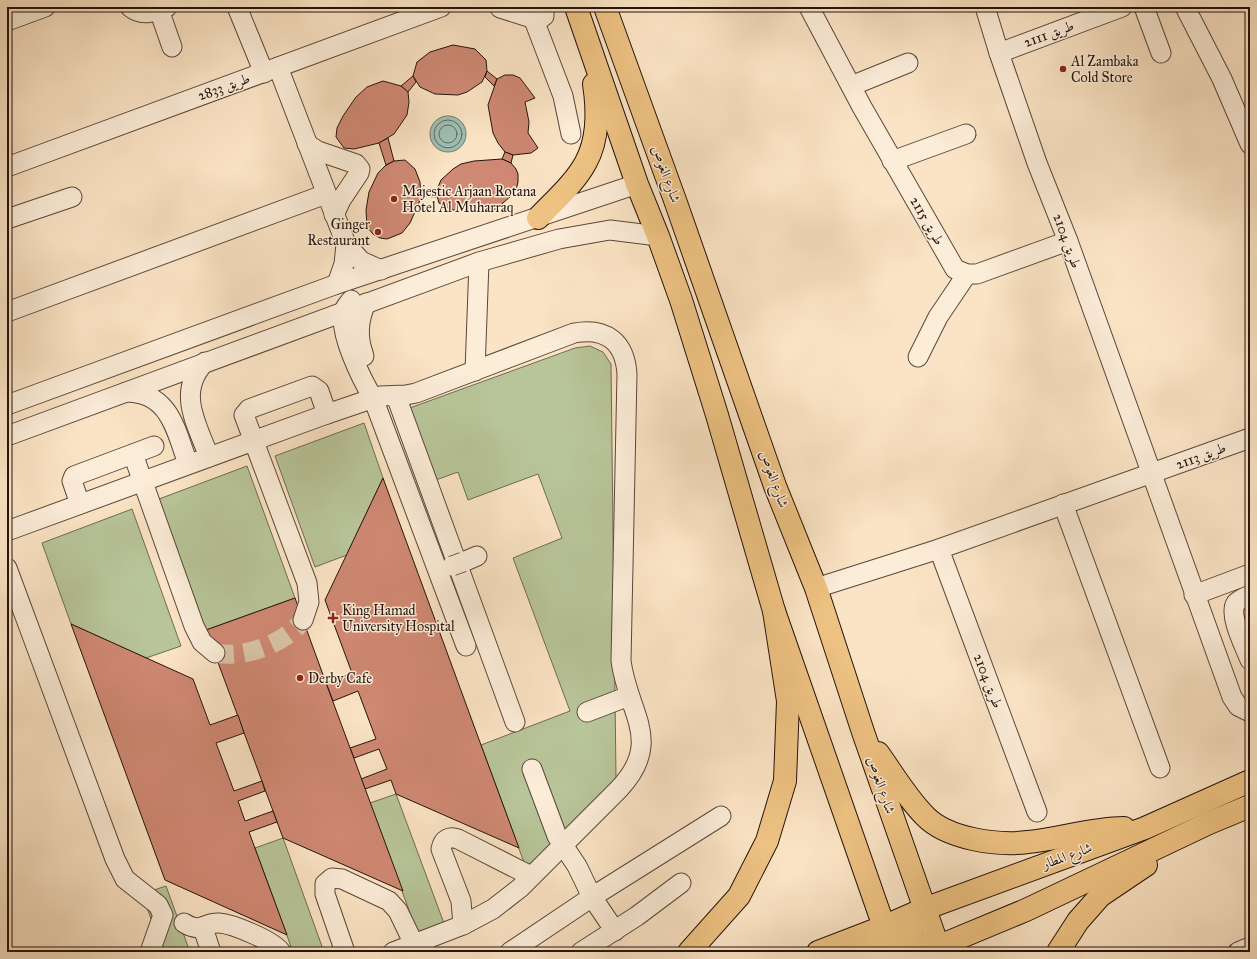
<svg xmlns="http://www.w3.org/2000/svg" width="1257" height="959" viewBox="0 0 1257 959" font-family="'IM FELL Great Primer',Amiri,serif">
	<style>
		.green { fill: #b8c599; stroke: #6e6c52 }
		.water { fill: #9fbfb5; stroke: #6d7a71 }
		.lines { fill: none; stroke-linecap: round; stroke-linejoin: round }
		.shore { stroke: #616960; stroke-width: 1 }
		.building { fill: #cf8873; stroke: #23130b }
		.minor-tunnel { stroke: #dbc5a9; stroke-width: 19; stroke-dasharray: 19 10; stroke-linecap: butt }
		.minor-casing { stroke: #59473a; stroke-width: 21 }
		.major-casing { stroke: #23130b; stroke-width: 24 }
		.highway-casing { stroke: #23130b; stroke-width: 24 }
		.minor { stroke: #fcedd9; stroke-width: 19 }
		.major { stroke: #eec282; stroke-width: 22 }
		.highway { stroke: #eec282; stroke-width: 22 }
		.minor-bridge-casing { stroke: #59473a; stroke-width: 21; stroke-linecap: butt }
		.minor-bridge { stroke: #fcedd9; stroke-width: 19 }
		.poi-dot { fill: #8f2418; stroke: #fcedd9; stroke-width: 1.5 }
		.labels { text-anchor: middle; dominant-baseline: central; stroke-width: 3; stroke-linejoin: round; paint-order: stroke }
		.street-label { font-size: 14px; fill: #23130b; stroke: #fcedd9 }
		.poi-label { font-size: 14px; fill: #23130b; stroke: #fcedd9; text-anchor: start }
	</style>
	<rect width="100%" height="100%" fill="#fbe4c5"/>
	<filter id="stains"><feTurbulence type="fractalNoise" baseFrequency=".005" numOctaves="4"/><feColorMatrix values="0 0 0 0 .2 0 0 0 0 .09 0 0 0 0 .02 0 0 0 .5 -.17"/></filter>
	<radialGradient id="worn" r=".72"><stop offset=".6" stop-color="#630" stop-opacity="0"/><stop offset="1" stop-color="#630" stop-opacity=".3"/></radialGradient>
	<!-- green -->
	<g class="green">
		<polygon points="590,346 603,352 611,364 616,777 612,784 526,868 481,745 570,711 513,558 562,538 538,474 468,500 458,472 433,481 407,409 575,348"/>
		<polygon points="364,423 383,478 347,555 315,567 275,456"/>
		<polygon points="247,466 295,598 206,630 159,499"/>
		<polygon points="132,509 181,646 146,658 71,624 42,543"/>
		<polygon points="396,794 445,926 418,935 370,803"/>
		<polygon points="283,838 324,952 293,952 255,848"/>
		<polygon points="166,886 190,952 163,952 142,894"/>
	</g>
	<!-- water -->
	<circle class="water" cx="448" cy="134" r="18"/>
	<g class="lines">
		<!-- shore -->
		<g class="shore">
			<circle cx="448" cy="134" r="14"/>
			<circle cx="448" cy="134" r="9"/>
		</g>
	</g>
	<!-- building -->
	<g class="building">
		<polygon points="453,45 475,49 486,60 487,71 482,82 467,92 458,95 435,94 420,87 413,76 417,62 430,52"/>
		<polygon points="487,71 497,79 494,86 485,77"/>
		<polygon points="505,75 513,75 520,78 535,98 525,102 529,122 528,133 538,148 531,153 513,155 505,152 498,143 493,133 488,105 497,79"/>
		<polygon points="413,76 416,82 408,92 401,86"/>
		<polygon points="383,81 401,86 408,92 409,102 407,115 394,134 379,143 354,149 344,148 336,137 337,128 343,116 356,97 367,87"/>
		<polygon points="388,138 394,161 386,165 379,143"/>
		<polygon points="505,152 513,155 511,163 502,159"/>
		<polygon points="502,159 511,163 516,169 518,174 518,182 516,190 511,196 496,209 486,211 466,212 453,210 439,203 436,192 441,180 453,169 461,164 474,161"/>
		<polygon points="405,160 415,169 420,182 421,198 410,223 402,233 387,239 380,238 373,234 367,227 366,210 369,192 378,173 385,166 394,161"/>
		<polygon points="421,189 436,192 436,197 421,196"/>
		<polygon points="383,478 481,745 519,848 396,794 391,780 365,789 361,779 387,769 379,749 354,758 350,748 376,739 358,691 333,701 326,683 352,673 325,600"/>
		<polygon points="295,598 326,683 403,891 283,838 206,630"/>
		<polygon points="71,624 193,679 210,725 238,715 244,733 216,743 234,791 262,781 265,791 238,801 245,821 273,811 277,822 249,832 287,935 165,880"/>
	</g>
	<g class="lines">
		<!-- minor-tunnel -->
		<path class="minor-tunnel" d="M 215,653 C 243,659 285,644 303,620"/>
		<defs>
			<g id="minor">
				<path d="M 130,7 C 142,17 154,12 167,7"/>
				<polyline points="158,7 172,47"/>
				<polyline points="237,7 264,73"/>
				<polyline points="809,7 862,107 955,269 967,274 977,274 1068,241"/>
				<polyline points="985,7 999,53 1037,163 1068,241 1232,697 1238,706 1250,712"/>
				<polyline points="1144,7 1161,53"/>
				<polyline points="1185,7 1222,79 1250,144"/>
				<polyline points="500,8 538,20 544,16 544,7"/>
				<polyline points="534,20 563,96 571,134"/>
				<polyline points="7,21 45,7"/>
				<polyline points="999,53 1122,7"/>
				<polyline points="278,67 346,244 361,261 381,270"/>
				<polyline points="851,86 908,63"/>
				<polyline points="307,144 318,151 356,164 360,169 359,173 341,200 334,215"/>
				<polyline points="892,161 966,134"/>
				<polyline points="7,167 441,7"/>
				<polyline points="7,219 72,197"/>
				<polyline points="337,284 344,264 346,244"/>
				<path d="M 351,300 C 349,303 345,307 344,311 C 338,332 362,380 373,398 L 466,646"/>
				<polyline points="7,312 326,194"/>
				<path d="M 364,356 C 357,337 358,321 366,303"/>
				<polyline points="918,357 938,317 967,274"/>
				<path d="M 205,362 C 176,392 197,424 209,457"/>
				<polyline points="475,371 479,262"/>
				<path d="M 126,392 C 170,392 176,431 188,464"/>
				<polyline points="396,396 515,722"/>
				<polyline points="7,405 337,284 637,184"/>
				<polyline points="7,436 479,262 559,239 610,230 658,236"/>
				<polyline points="133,454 194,626 202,642 215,653"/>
				<polyline points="80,504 72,481 74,476 154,446"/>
				<polyline points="1063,504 1160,768"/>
				<path d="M 7,531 L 327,414 L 380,396 L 406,395 L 416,393 L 574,333 C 606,327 625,342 627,374 L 621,661 C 628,714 664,741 619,789 L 520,888 L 493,909 L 463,925 L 393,952"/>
				<polyline points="939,549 1037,812"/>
				<polyline points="463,562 477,556"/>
				<polyline points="7,568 115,859 125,879 158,905 163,915 150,952"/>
				<polyline points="816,588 939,549 1250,438"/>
				<polyline points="1194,595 1250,574"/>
				<path d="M 1250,595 C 1245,597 1240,599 1236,603 C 1228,615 1245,647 1250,660"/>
				<polyline points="303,620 309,602 307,583 244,415 249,409 312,386 319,391 327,414"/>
				<polyline points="587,712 629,696"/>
				<polyline points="532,769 557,836 577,866 592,897 615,931"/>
				<path d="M 184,923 C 202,934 204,922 219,923 C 233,924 274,941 281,952"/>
				<path d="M 463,925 L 461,901 L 441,849 C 443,839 449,836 458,839 L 531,876"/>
				<polyline points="203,928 211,952"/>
				<polyline points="345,952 325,894 325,884 332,878 342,879 389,901 398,911 411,938 426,951"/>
				<polyline points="510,952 592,897 721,816"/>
				<polyline points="581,952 637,916 681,883"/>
				<polyline points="1238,952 1250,947"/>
			</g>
			<g id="major">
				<polyline points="576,7 637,184 658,236 681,300 717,415 774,611 890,944"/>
				<polyline points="605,7 676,203 775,486 816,588 863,732 940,952"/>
				<path d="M 538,218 C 554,201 575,183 586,162 C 599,138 598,110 594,84"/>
				<path d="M 878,753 C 893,774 907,798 925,816 C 947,839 998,846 1028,842 C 1061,839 1091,828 1124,828"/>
				<polyline points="883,927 924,909 1145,828 1250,781"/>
				<polyline points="925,952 1026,910 1209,823 1250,806"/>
				<polyline points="1058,952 1078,921 1100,896 1146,865"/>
			</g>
			<g id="highway">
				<polyline points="689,952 739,896 767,841 785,781 788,701 774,611"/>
				<polyline points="818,952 883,927 900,929 909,935 921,952"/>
				<path d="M 871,952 C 898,942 913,938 924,909"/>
			</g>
		</defs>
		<!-- minor casing -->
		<use href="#minor" class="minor-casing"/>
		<!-- major casing -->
		<use href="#major" class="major-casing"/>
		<!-- highway casing -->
		<use href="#highway" class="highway-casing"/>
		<!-- minor -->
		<use href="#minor" class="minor"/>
		<!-- major -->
		<use href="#major" class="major"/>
		<!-- highway -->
		<use href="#highway" class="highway"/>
		<defs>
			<polyline id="minor-bridge" points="452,566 463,562"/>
		</defs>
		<!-- minor-bridge casing -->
		<use href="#minor-bridge" class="minor-bridge-casing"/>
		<!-- minor-bridge -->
		<use href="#minor-bridge" class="minor-bridge"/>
	</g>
	<!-- markers -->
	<g class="poi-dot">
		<circle cx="1063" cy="69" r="4"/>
		<circle cx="394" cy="199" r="4"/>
		<circle cx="378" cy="232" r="4"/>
		<path d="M331 612h4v4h4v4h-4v4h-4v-4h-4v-4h4z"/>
		<circle cx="300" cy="678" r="4"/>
	</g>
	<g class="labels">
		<!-- street labels -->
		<g class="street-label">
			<text transform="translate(1049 34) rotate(-20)">طريق 2111</text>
			<text transform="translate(224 87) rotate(-20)">طريق 2833</text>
			<text transform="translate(666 174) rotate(70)">شارع الغوص</text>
			<text transform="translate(927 221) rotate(60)">طريق 2115</text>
			<text transform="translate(1067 241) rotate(70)">طريق 2104</text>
			<text transform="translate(1201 456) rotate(-20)">طريق 2113</text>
			<text transform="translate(774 479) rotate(70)">شارع الغوص</text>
			<text transform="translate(988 681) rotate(69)">طريق 2104</text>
			<text transform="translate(881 785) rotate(71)">شارع الغوص</text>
			<text transform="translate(1067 856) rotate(-20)">شارع المطار</text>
		</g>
		<!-- poi labels -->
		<g class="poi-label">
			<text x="1071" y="61">Al Zambaka<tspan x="1071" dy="16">Cold Store</tspan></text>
			<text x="402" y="191">Majestic Arjaan Rotana<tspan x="402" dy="16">Hotel Al Muharraq</tspan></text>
			<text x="370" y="224" text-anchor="end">Ginger<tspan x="370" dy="16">Restaurant</tspan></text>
			<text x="342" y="610">King Hamad<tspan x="342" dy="16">University Hospital</tspan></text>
			<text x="308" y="678">Derby Cafe</text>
		</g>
	</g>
	<!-- margin -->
	<rect width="1257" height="959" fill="none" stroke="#fbe4c5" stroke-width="24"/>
	<rect x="8" y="8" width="1241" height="943" fill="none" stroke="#23130b" stroke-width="2"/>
	<rect x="12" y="12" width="1233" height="935" fill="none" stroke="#23130b"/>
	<rect width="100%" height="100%" filter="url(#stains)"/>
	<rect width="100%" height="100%" fill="url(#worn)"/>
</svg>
